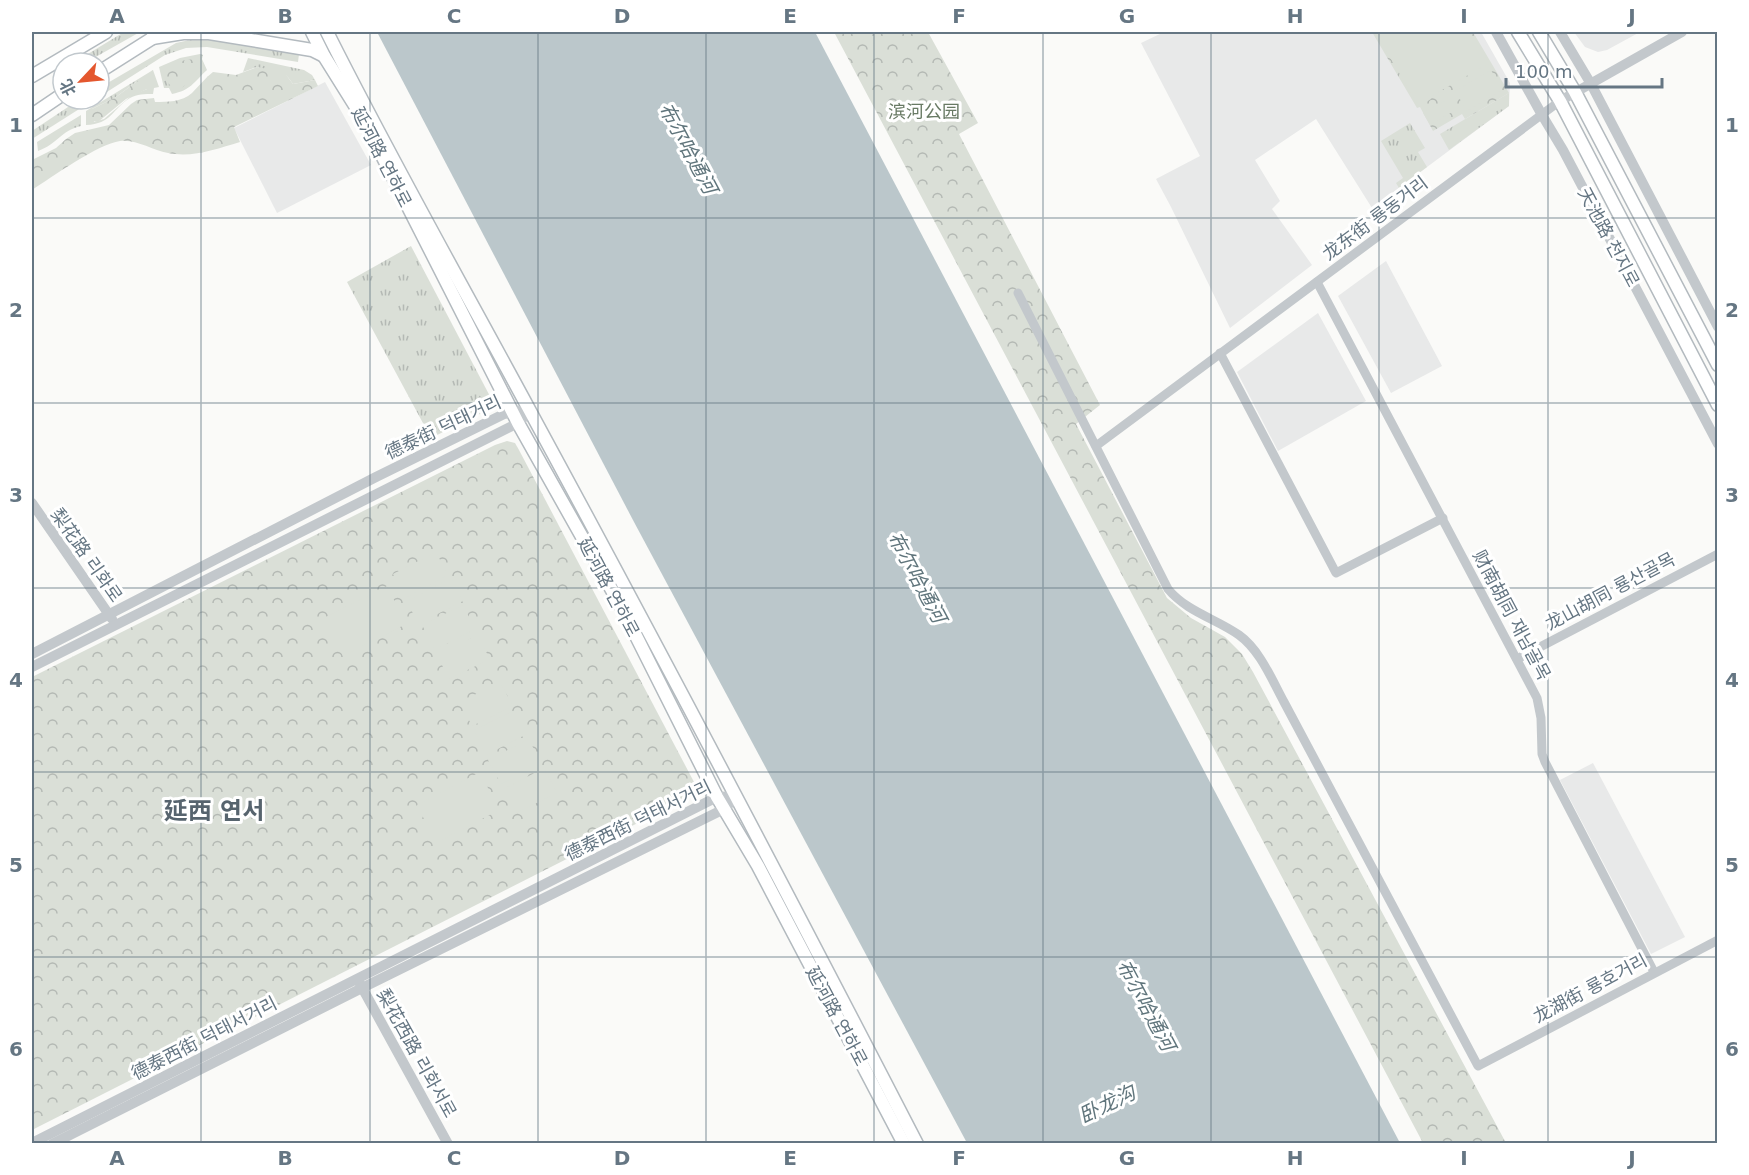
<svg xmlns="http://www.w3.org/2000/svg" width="1749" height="1175" viewBox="0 0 1749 1175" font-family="'DejaVu Sans','Noto Sans SC','Noto Sans KR',sans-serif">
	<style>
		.built { fill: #e8e9e9 }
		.grass { fill: url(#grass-tufts); fill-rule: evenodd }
		.forest { fill: url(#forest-crowns) }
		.garden { fill: #dadfd7 }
		.water { fill: #bbc7cb }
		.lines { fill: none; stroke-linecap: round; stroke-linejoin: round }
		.secondary-casing { stroke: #b3babf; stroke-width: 15 }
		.minor { stroke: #c3c8cc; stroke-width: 9 }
		.tertiary { stroke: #c3c8cc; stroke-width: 10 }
		.secondary { stroke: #fff; stroke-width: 12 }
		.grid { fill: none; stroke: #657683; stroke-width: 1.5; stroke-opacity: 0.55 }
		.labels { text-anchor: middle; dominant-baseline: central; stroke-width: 6; stroke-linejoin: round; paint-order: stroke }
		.park-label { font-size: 18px; fill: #687a64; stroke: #fff }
		.street-label { font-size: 18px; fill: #657683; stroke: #fff }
		.water-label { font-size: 20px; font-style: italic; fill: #60757c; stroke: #fff }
		.district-label { font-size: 24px; font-weight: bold; fill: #57646e; stroke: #fff }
		.neatline { fill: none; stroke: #657683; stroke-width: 2 }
		.grid-label { font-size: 20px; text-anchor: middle; font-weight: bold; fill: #657683 }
	</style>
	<defs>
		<pattern id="grass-tufts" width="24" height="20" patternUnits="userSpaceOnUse" patternTransform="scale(1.5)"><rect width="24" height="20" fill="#dadfd7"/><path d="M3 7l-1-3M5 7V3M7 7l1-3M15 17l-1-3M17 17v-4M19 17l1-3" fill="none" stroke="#b4b9b4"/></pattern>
		<pattern id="forest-crowns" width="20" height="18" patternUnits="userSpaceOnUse" patternTransform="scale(1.5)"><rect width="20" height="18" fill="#dadfd7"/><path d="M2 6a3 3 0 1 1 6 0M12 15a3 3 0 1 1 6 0" fill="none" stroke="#b4b9b4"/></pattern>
	</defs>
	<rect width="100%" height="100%" fill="#fafaf8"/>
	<!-- built -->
	<g class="built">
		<polygon points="1164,32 1481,32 1510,83 1509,106 1372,208 1316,119 1255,160 1280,201 1272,209 1312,265 1230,328 1171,207 1156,179 1200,156 1141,43"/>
		<polygon points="1574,32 1640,32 1607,50 1598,52 1585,47"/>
		<polygon points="325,82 371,165 277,213 234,128"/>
		<polygon points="1386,261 1442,366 1391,393 1338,296"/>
		<polygon points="1318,313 1366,401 1278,451 1237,372"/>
		<polygon points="1593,763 1685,937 1651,954 1560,780"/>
	</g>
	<!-- grass -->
	<g class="grass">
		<polygon points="124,32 140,32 85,63 73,63"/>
		<polygon points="194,39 209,39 299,54 298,62 207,47 186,48 165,55 99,97 99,88 176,43"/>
		<path d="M 200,54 L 203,55 L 202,59 L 207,70 C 193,83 191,90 172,94 L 169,88 L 164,88 L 159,67 L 180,58 Z"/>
		<polygon points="248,58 304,70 312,75 315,80 293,84 287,76 257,67 243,72"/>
		<path d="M 153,70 L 159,87 L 154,88 L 153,94 C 145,94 137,94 130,98 C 112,109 112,124 86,125 L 86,111 ZM 136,82 L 147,89 L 132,95 L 104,119 L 94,122 L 92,109 L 116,97 Z"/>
		<polygon points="1509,93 1509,106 1449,150 1440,134"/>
		<polygon points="80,99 95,99 32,139 32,131"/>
		<path d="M 81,115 L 81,126 C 60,131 58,144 38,151 L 37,142 Z"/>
		<polygon points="1410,123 1425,148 1418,152 1427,167 1399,188 1396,183 1403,178 1381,141"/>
		<polygon points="411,246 493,402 492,407 488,410 431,438 347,282"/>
	</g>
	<!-- forest -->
	<g class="forest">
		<polygon points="834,32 928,32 978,123 959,134 1100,405 1076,424 1167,598 1191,618 1225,637 1242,654 1253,672 1506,1143 1423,1143"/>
		<polygon points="1372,32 1473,32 1509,93 1465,119 1462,114 1433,131 1420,107 1417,108"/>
		<path d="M 195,59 L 198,63 L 200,70 L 181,89 C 171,91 165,80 164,71 C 172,62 184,60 195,59 Z"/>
		<path d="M 257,67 L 284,72 L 293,84 L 315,80 L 318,86 L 234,127 L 240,142 C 216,149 193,158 168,153 C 152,150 136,139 120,141 C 98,144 52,177 32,190 L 32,160 L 56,148 L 66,139 L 75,133 L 109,125 L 131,104 L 137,100 L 154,98 L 155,102 C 167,102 182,102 192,93 C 199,86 205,78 213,72 L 236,75 Z"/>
		<polygon points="148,77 152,80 152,86 147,89 126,99 98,122 92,121 90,117 92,109 116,97 136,82"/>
		<polygon points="507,441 515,443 519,450 694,782 693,788 689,797 32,1130 32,677 495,445"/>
	</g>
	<!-- garden -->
	<g class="garden">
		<polygon points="1375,32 1470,32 1489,63 1430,97 1431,99 1421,105 1420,103 1418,105"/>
		<polygon points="1491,70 1502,90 1467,111 1455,91"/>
		<polygon points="1448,99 1454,111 1430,125 1423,113"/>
		<polygon points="436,552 448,575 405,598 393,574"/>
		<polygon points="451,578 463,601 418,624 407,601"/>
		<polygon points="387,586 406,624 343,656 324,618"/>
		<polygon points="463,605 475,629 435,650 422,625"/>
		<polygon points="477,635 490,659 449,679 437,655"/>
		<polygon points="500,682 513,706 472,726 460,702"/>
		<polygon points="515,710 527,734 486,755 474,730"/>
		<polygon points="529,739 541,764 501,784 488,760"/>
		<polygon points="544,768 557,793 516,813 504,789"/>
		<polygon points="480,772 499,810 436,843 417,805"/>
	</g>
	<!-- water -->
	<polygon class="water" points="377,32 815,32 1400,1143 967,1143 634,522"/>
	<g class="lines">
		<defs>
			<g id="secondary">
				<polyline points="312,32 324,56 364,120 518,423 622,608 717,797 758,866 904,1144"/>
				<path d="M 327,32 C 391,160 462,285 530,411 C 662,654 790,898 917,1144"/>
				<polyline points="1518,32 1560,101 1718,405"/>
				<polyline points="1539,32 1575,92 1718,365"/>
				<polyline points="152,38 183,33 209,33 312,50 324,56"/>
				<polyline points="99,72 159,34"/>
				<polyline points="32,76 106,32"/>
				<polyline points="32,115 63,94"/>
			</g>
		</defs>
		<!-- secondary casing -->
		<use href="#secondary" class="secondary-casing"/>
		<!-- minor -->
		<g class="minor">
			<polyline points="1317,282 1537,698 1541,718 1542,754 1545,762 1654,972"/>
			<path d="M 1018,293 L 1168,589 C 1187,612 1217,619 1239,635 C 1260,650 1272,680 1284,702 L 1478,1066 L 1718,940"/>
			<polyline points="1220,353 1336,573 1443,518"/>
			<polyline points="1096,446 1560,101"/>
			<polyline points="1517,659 1718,554"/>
		</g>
		<!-- tertiary -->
		<g class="tertiary">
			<polyline points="1496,32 1542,115 1563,150 1718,444"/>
			<polyline points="1560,32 1591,84 1718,327"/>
			<polyline points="1560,101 1682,32"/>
			<polyline points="32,503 112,619"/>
			<polyline points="32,654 376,477 504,414 520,411"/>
			<polyline points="32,667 518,423 530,411"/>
			<polyline points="359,982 448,1144"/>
			<polyline points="32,1143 717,797 735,796"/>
			<polyline points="52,1144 362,988 724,809 730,803"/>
		</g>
		<!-- secondary -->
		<use href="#secondary" class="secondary"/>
	</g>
	<!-- grid -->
	<path class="grid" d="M 201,32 L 201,1144M 370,32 L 370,1144M 538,32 L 538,1144M 706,32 L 706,1144M 874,32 L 874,1144M 1043,32 L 1043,1144M 1211,32 L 1211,1144M 1379,32 L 1379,1144M 1548,32 L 1548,1144M 32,218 L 1718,218M 32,403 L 1718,403M 32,588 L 1718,588M 32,772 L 1718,772M 32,957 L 1718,957"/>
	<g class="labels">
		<!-- park labels -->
		<g class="park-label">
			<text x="924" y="111">滨河公园</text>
		</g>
		<!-- street labels -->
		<g class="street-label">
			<text transform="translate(382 157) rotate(63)">延河路 연하로</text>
			<text transform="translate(1375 218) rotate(-37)">龙东街 룡동거리</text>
			<text transform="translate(1609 237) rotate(62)">天池路 천지로</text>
			<text transform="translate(443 427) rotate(-25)">德泰街 덕태거리</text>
			<text transform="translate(87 555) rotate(55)">梨花路 리화로</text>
			<text transform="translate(609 587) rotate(62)">延河路 연하로</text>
			<text transform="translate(1610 591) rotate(-28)">龙山胡同 룡산골목</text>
			<text transform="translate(1512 615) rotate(62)">财南胡同 재남골목</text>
			<text transform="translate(638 820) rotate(-26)">德泰西街 덕태서거리</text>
			<text transform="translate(1590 988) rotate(-28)">龙湖街 룡호거리</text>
			<text transform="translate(837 1016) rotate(62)">延河路 연하로</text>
			<text transform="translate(204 1038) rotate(-27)">德泰西街 덕태서거리</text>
			<text transform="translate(417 1053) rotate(61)">梨花西路 리화서로</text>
		</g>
		<!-- water labels -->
		<g class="water-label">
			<text transform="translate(688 148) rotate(62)">布尔哈通河</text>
			<text transform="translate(917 577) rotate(62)">布尔哈通河</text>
			<text transform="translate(1146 1005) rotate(62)">布尔哈通河</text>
			<text transform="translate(1107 1104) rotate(-26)">卧龙沟</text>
		</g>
		<!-- district labels -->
		<g class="district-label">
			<text x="214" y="811">延西 연서</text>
		</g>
	</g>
	<!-- border -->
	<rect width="1749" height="1175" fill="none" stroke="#ffffff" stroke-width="66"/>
	<!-- north arrow -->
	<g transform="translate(81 81) rotate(244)"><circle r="28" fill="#ffffff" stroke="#c1c8cd" stroke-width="1.5"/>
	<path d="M0-4.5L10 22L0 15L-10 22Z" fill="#e4572e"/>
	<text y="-9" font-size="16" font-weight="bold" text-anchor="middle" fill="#657683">北</text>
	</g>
	<!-- scale -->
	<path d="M1506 78v9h156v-9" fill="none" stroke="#657683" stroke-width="3"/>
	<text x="1515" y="78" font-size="18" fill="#657683" stroke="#ffffff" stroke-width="4.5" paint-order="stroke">100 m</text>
	<rect x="33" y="33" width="1683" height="1109" class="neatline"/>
	<g class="grid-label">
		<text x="117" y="23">A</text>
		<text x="285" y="23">B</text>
		<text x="454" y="23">C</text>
		<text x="622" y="23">D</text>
		<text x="790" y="23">E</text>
		<text x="959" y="23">F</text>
		<text x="1127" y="23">G</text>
		<text x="1295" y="23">H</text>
		<text x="1464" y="23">I</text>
		<text x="1632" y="23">J</text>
		<text x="16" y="132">1</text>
		<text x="1732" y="132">1</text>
		<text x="16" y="317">2</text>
		<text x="1732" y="317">2</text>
		<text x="16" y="502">3</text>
		<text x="1732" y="502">3</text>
		<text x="16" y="687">4</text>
		<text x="1732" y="687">4</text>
		<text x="16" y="872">5</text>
		<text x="1732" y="872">5</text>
		<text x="16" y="1056">6</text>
		<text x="1732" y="1056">6</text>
		<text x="117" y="1165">A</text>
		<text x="285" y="1165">B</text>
		<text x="454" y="1165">C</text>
		<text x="622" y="1165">D</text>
		<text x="790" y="1165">E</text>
		<text x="959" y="1165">F</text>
		<text x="1127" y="1165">G</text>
		<text x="1295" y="1165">H</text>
		<text x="1464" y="1165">I</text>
		<text x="1632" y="1165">J</text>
	</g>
</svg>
